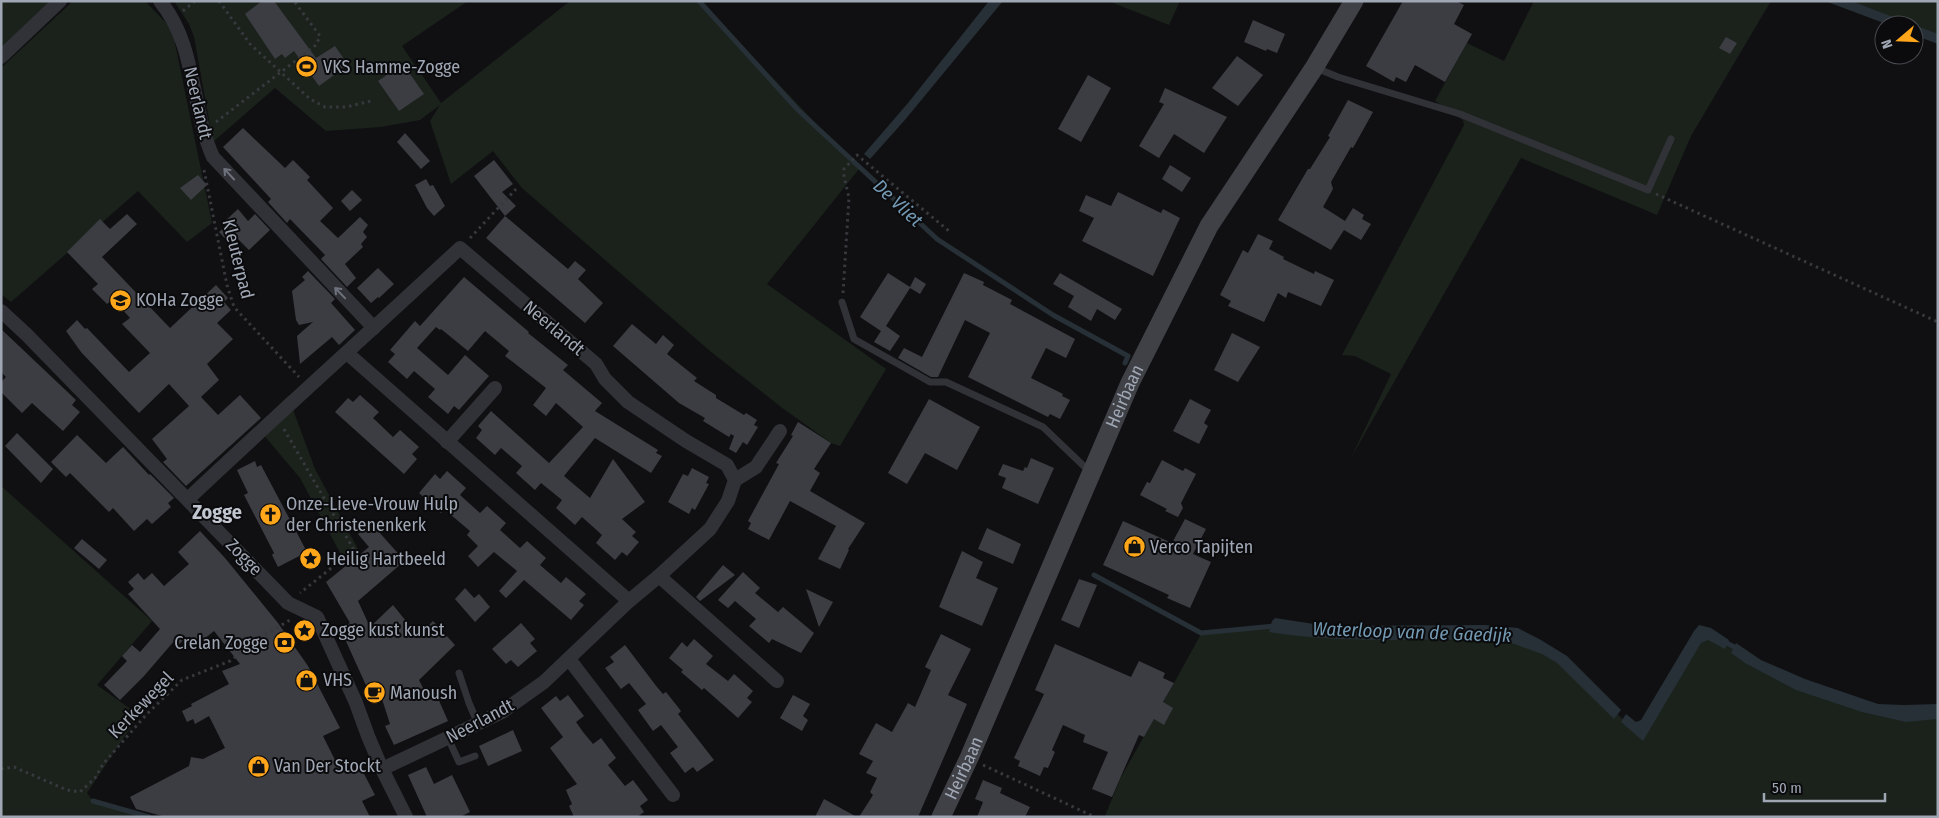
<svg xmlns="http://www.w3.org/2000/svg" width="1939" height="818" viewBox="0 0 1939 818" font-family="'Fira Sans Condensed',sans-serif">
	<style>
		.green { fill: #1a221b }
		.water { fill: #263036 }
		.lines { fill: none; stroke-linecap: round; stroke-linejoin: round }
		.stream { stroke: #263036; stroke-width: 5 }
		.building { fill: #3c3d42 }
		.path { stroke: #37393e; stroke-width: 3; stroke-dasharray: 2.5 4; stroke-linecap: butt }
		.lane { stroke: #313237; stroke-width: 7 }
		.street { stroke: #313237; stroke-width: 14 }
		.secondary { stroke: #3f4147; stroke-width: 19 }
		.oneway { stroke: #6e727c }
		.labels { text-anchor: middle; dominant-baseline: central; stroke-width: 4; stroke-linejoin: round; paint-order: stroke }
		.poi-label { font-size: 18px; fill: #a0a7b4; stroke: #0b0b0d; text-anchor: start }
		.street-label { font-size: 18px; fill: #a0a7b4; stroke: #0b0b0d }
		.water-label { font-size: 19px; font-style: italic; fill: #7399b3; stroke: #0b0b0d }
		.quarter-label { font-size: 20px; font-weight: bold; fill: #c1c6d0; stroke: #0b0b0d }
	</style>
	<rect width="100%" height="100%" fill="#101012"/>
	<!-- green -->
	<g class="green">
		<polygon points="1,1 52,1 1,49"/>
		<polygon points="73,1 145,1 172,29 212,223 187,242 138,191 11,302 1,294 1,68"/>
		<polygon points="174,1 468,1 402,46 441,103 570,1 700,1 859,169 767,284 886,369 840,446 831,443 781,407 710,351 522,188 493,151 451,184 430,121 440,105 420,120 381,127 326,131 275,88 213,142 194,37 189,24"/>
		<polygon points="1108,1 1180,1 1169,25"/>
		<polygon points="1534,1 1771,1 1691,136 1657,215 1521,158 1351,458 1391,374 1355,356 1342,355 1464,125 1463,120 1435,101 1467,43 1504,61"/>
		<polygon points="1844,1 1938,1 1938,36 1914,25"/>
		<polygon points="288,396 315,469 359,551 345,562 300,478 257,427"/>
		<polygon points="1,486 152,621 97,685 139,715 87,793 93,801 149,817 1,817"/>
		<polygon points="1270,626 1479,633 1539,644 1642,736 1701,632 1812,690 1883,706 1938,705 1938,817 1105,816 1120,779 1174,683 1201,634 1200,631"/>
	</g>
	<!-- water -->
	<g class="water">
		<polygon points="989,1 1003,1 904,121 870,159 864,154 908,103"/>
		<polygon points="1825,1 1851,1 1938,34 1938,44 1914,35 1914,25 1889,25"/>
		<path d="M 1275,618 L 1327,626 L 1485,625 L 1518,628 L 1541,640 L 1567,656 L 1621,710 L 1614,719 L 1557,663 L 1542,654 L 1500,639 L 1488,638 L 1473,640 C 1405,639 1336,643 1269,632 L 1272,621 Z"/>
		<polygon points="1699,625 1711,628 1729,640 1725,649 1708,640 1701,643 1643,741 1621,722 1626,714 1636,722 1641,720 1694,631"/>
		<polygon points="1736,643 1761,660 1805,679 1878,704 1904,705 1938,704 1938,719 1906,722 1862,712 1796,690 1745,663 1731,653"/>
	</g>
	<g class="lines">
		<!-- stream -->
		<g class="stream">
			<polyline points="699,1 798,110 937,239 1053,315 1128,356 1125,363"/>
			<polyline points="1094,575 1201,633 1275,626"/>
			<polyline points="1723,641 1740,650"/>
			<polyline points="93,801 149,817"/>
		</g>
	</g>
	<!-- building -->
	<g class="building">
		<polygon points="262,1 274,1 316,58 335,46 348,65 319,86 294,51 285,58 282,54 275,59 245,14"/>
		<polygon points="1403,1 1456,1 1464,5 1454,24 1472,34 1445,82 1415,65 1406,82 1396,77 1394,82 1366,66"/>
		<polygon points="1253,20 1285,34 1277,53 1267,49 1266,51 1244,42"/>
		<polygon points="1726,37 1737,43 1730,54 1719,48"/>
		<polygon points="1237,56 1263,75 1238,106 1212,88"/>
		<polygon points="403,64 424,94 399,111 378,81"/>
		<polygon points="1088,75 1111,88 1081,142 1058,129"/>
		<polygon points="1165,88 1227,117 1204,153 1174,134 1159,158 1139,146 1164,104 1159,102"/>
		<polygon points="1348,100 1373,112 1353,148 1351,147 1331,182 1333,189 1323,207 1345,221 1353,208 1364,215 1362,219 1371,224 1361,240 1344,230 1331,250 1278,220 1308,169 1310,169 1330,137 1328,136"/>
		<polygon points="243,128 285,168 293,160 310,177 307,180 333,208 320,221 338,238 360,217 368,225 363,232 367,237 361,244 363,247 345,264 356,278 347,287 321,259 325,255 290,219 287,223 268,202 271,199 223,147"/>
		<polygon points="405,133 430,161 421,169 397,142"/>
		<polygon points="494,160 513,184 502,192 516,206 505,216 474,176"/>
		<polygon points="1170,165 1191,178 1182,192 1162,179"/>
		<polygon points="198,175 207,185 191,200 180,188"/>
		<polygon points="426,179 430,186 433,185 445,206 434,216 427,208 415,185"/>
		<polygon points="352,190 362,200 350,211 341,201"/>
		<polygon points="1118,192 1161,213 1163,209 1180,218 1153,276 1082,241 1094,218 1079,211 1086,195 1111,206"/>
		<polygon points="238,209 248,221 255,214 270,230 249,250 238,239 231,245 219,232 227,225 224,222"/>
		<polygon points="127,214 137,224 102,257 170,328 216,285 228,298 224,302 231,310 217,323 233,339 207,364 219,380 201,397 218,415 240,395 261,418 186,486 163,462 167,459 152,439 189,406 169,384 139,413 81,352 66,331 77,320 85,329 87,328 129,372 150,353 122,324 130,318 113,299 107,304 92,289 98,284 67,252 100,219 110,229"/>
		<polygon points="505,216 568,269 575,261 586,270 578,279 603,303 585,323 486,238"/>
		<polygon points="1258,234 1273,241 1269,249 1284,257 1283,259 1314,274 1315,271 1334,280 1321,306 1288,292 1286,298 1278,293 1264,322 1228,306 1231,301 1220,295 1243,250 1248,253"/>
		<polygon points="378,268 394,284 379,298 378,297 371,303 357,288"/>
		<polygon points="308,271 335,299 331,303 355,330 339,345 332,337 300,364 297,336 313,322 299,325 296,320 292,291 305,280 302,277"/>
		<polygon points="888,273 910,287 915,277 926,284 920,294 910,288 886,326 900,336 890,351 874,342 881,331 860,317"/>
		<polygon points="964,273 984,282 983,285 1012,300 1010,304 1075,339 1066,358 1046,348 1031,378 1063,394 1062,396 1070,400 1060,419 1050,414 1048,417 968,377 990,333 965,320 938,377 931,377 898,358 904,348 922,357"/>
		<polygon points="1060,273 1122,309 1115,320 1097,309 1091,321 1068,307 1074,296 1053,284"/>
		<polygon points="464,277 529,332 528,333 568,365 563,370 602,403 595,411 658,450 656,453 662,456 651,473 595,438 564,476 590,498 613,459 645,502 622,519 636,532 632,536 639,542 627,556 622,552 615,560 596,543 602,535 582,517 575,525 556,508 562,500 541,483 535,490 516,473 522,466 501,448 495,455 476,438 482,430 478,426 491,411 549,463 583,427 556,403 546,416 533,405 546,388 505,356 509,351 485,331 468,351 441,329 440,330 436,327 417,348 448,375 465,355 489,376 459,410 454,406 448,414 428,397 435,389 414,371 407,379 388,362 395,354 390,350 415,321 420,326"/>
		<polygon points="632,324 656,344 663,335 674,345 667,354 697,378 694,381 716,395 716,398 744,415 746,413 757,420 754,425 758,427 747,445 743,442 736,453 729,449 734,436 731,434 729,437 703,421 705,418 679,403 613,346"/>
		<polygon points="1,329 76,400 72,405 80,412 63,431 32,403 22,413 1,392 1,382 6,377 1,372"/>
		<polygon points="1232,333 1260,347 1238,382 1214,370"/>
		<polygon points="360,395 379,412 373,418 393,437 400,430 419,447 412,454 417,459 404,474 335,412 348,398 353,402"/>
		<polygon points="929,399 980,427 957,470 925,453 907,484 888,473"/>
		<polygon points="1190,399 1211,410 1204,423 1208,426 1199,444 1173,431"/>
		<polygon points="798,422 831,443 814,469 820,473 810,491 865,523 848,549 849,550 840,569 818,559 836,526 790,501 769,540 748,529 751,523 748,521 779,464 776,463 793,436 791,435"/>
		<polygon points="17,433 53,469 41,483 5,446"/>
		<polygon points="77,435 106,463 123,447 149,475 150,474 174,498 168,503 171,507 152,524 147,519 134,531 113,508 109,512 70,473 66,477 51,462"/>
		<polygon points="1031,458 1054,468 1038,504 1002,488 1006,478 998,475 1003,464 1023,471 1025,467 1027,468"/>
		<polygon points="1162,460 1183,471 1185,468 1196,474 1181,503 1183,508 1178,517 1165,511 1167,509 1140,495 1147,482 1150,483"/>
		<polygon points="255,461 257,467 261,465 307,552 278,567 272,555 274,553 244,495 248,493 237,470"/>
		<polygon points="692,468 709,477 706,483 709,484 695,510 692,508 689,514 668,502 683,474 688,476"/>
		<polygon points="447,471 466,488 460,495 480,513 487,506 506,523 500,530 520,548 527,541 546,558 540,565 561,583 566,577 586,594 579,601 584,605 571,620 524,580 506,598 499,591 517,571 494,552 478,567 468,556 478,546 467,535 470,531 444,509 441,513 419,493 435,474 440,479"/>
		<polygon points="1185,519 1206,529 1193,554 1211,562 1190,608 1167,598 1169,595 1103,565 1123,521 1172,543"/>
		<polygon points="371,523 403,559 400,563 401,564 358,601 370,627 393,605 418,636 433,621 455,645 419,680 429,700 437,696 448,721 394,745 385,726 390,724 382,699 374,703 340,628 350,623 326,582 369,547 358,534"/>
		<polygon points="987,528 1021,544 1013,564 978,549"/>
		<polygon points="200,531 225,558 278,623 308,666 340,728 323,736 336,762 351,773 361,768 375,795 362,801 370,817 166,817 136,809 130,797 189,766 191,757 203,759 225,748 209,716 195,724 193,719 187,722 182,711 192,706 191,704 229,684 222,671 240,664 214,631 193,648 185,639 179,644 175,640 144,676 120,700 104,685 127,661 122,656 132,645 140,652 160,629 128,594 134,589 128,582 138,573 144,580 152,573 164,586 189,564 178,552"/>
		<polygon points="82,539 107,560 99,569 74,548"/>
		<polygon points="962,551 983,562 976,578 998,588 982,626 939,607"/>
		<polygon points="723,565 735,575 700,601 696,597"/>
		<polygon points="743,572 760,588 755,593 778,612 783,607 814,633 801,653 772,639 769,643 749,626 756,619 735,601 728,608 718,600"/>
		<polygon points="1079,579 1097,585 1079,628 1061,620"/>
		<polygon points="465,588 474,598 479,594 490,607 475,622 455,599"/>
		<polygon points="806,589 833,602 819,627"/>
		<polygon points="521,623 535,639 530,643 537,651 518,667 511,660 506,664 492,649"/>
		<polygon points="941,634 971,649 948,695 967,704 918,817 859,817 873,795 870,792 877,778 866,773 873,761 859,754 876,723 892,732 908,703 915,707 931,670 925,667"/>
		<polygon points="694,639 713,656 706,664 728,681 734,674 753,691 747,698 752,702 738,718 704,688 702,690 681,672 683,670 669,658 682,642 687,647"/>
		<polygon points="1055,644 1131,677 1139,661 1165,673 1163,678 1174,683 1163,702 1173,708 1164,725 1154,719 1144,737 1139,735 1112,797 1092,789 1108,752 1083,742 1085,735 1063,725 1052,750 1055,752 1048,768 1044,767 1040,776 1018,766 1020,761 1014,758 1044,694 1035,690"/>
		<polygon points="625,645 657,687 663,694 666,692 681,711 678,714 714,760 697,772 693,767 685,773 670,753 678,747 661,725 653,731 638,710 646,704 629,683 621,689 605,668 614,662 610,657"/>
		<polygon points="568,695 584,716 576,722 583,732 593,744 601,738 616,758 608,765 625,786 633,780 648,800 640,806 644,812 637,817 574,817 569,806 572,804 566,790 577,784 550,748 563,737 541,708 556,696 560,701"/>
		<polygon points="793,695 810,704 803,716 808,720 802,731 780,718"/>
		<polygon points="513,730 522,751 488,766 479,746"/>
		<polygon points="426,767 434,784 452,775 470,812 460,817 427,817 408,775"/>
		<polygon points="983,780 1002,788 1000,793 1030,807 1025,817 977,817 983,802 975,799"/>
		<polygon points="824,799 857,817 815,817"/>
	</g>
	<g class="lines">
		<!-- path -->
		<g class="path">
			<polyline points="219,1 250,44 310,99 325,107 346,107 371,101"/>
			<polyline points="183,11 195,1"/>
			<polyline points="216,122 316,45 320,36 294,1"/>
			<polyline points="204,170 227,285 234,307 299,377"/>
			<polyline points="1656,194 1938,322"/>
			<polyline points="470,238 516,189"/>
			<polyline points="843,293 849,198 844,176 844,169 857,155 949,231"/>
			<polyline points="284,429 354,550 300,593"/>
			<polyline points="983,765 1095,817"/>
			<polyline points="1,769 14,767 67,790 80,792 95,778 103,764 146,715 182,680 230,661 260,638 290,620"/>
		</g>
		<!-- lane -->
		<g class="lane">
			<polyline points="1316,68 1338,77 1460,114 1648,190 1671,139"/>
			<polyline points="842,302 854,339 930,382 946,382 1043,427 1090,472"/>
			<polyline points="459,673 469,703 478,724"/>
			<polyline points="448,738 459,762 475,756"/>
		</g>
		<!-- street -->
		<g class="street">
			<path d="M 160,1 C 197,46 190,106 213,157 L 374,328"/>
			<polyline points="1,57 60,1"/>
			<polyline points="1,311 27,335 288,603 317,617 356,703 368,736 382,769 406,817"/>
			<polyline points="347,353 629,601"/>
			<polyline points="447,442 495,388"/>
			<polyline points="735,480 756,467 780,431"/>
			<path d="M 188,499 C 278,414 370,332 460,248 L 596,364 L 605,379 L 628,402 L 686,441 L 727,465 L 735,480 L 728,501 L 710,529 L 659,576 L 629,601 L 544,682 L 502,712 L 382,769"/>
			<polyline points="659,576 777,681"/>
			<polyline points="569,659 673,795"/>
		</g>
		<!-- secondary -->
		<path class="secondary" id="s1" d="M 941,817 L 969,758 L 1130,383 L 1209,226 L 1314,68 L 1354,1"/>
	</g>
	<!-- one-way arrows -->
	<defs><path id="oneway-shaft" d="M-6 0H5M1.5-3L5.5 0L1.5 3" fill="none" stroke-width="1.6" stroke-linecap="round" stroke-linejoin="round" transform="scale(1.25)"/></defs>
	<g class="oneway">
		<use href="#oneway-shaft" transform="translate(229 174) rotate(-133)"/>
		<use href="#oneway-shaft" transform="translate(340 293) rotate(-134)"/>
	</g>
	<!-- icons -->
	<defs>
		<symbol id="stadium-disc" viewBox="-11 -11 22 22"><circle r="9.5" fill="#ffa61b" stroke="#0b0b0d"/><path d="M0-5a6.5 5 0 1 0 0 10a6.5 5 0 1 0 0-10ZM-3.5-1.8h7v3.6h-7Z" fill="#111"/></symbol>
		<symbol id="school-disc" viewBox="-11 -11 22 22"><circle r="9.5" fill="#ffa61b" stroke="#0b0b0d"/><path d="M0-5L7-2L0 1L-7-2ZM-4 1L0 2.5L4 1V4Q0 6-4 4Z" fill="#111"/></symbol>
		<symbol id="church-disc" viewBox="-11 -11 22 22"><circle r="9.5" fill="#ffa61b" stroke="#0b0b0d"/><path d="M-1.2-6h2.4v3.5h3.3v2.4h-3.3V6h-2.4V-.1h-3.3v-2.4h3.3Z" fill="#111"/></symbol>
		<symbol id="shop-disc" viewBox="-11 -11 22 22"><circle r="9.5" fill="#ffa61b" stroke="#0b0b0d"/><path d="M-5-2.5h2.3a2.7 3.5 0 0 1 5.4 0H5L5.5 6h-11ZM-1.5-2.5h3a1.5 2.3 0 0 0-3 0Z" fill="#111"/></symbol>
		<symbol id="sight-disc" viewBox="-11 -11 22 22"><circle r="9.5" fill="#ffa61b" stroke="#0b0b0d"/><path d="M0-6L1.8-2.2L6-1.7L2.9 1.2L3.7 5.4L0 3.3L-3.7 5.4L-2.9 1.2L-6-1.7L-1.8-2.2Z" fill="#111"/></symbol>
		<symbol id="bank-disc" viewBox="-11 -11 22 22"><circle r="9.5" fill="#ffa61b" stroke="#0b0b0d"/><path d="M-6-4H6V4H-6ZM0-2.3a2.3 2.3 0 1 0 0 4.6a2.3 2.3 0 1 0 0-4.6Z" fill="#111"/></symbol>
		<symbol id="cafe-disc" viewBox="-11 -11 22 22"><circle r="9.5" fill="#ffa61b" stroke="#0b0b0d"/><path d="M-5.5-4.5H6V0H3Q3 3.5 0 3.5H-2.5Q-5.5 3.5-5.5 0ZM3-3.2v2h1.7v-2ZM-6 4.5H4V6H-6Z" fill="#111"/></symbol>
	</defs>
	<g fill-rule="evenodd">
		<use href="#stadium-disc" x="294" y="54" width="25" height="25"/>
		<use href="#school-disc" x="108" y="288" width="25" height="25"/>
		<use href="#church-disc" x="258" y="502" width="25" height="25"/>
		<use href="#shop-disc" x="1122" y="534" width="25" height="25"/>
		<use href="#sight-disc" x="298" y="546" width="25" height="25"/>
		<use href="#sight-disc" x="292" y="618" width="25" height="25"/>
		<use href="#bank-disc" x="272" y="630" width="25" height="25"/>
		<use href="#shop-disc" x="294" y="668" width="25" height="25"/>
		<use href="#cafe-disc" x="362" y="680" width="25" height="25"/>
		<use href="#shop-disc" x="246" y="754" width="25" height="25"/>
	</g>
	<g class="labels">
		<!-- poi labels -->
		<g class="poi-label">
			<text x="323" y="67">VKS Hamme-Zogge</text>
			<text x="136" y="300">KOHa Zogge</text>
			<text x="286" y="504">Onze-Lieve-Vrouw Hulp<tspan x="286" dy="21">der Christenenkerk</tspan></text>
			<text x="1150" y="547">Verco Tapijten</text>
			<text x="326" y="559">Heilig Hartbeeld</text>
			<text x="321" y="630">Zogge kust kunst</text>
			<text x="268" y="643" text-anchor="end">Crelan Zogge</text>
			<text x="323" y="680">VHS</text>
			<text x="390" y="693">Manoush</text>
			<text x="274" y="766">Van Der Stockt</text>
		</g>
		<!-- street labels -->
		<g class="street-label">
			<text transform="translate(198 103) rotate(77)">Neerlandt</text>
			<text transform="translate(238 259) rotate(76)">Kleuterpad</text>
			<text transform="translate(554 328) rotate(40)">Neerlandt</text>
			<text stroke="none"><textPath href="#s1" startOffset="459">Heirbaan</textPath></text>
			<text transform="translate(244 557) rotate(46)">Zogge</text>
			<text transform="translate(141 705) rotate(-46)">Kerkewegel</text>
			<text transform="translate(480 721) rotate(-28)">Neerlandt</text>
			<text stroke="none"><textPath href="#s1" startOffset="54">Heirbaan</textPath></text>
		</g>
		<!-- water labels -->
		<g class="water-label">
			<text transform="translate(898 203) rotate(43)">De Vliet</text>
			<text transform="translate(1412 632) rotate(2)">Waterloop van de Gaedijk</text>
		</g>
		<!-- quarter labels -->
		<g class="quarter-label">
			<text x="217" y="512">Zogge</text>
		</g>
	</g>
	<!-- border -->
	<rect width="1939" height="818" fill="none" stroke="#a0a7b4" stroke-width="5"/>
	<!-- north arrow -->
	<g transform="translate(1899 40) rotate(251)"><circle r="24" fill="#0b0b0d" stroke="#474950"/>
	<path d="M0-4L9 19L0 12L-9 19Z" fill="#ffa61b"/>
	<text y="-8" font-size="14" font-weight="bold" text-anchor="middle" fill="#a0a7b4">N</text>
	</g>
	<!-- scale -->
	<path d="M1764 793v8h121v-8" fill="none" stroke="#a0a7b4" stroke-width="2.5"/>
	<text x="1772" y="793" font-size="15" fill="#a0a7b4" stroke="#0b0b0d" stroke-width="4" paint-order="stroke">50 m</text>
</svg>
